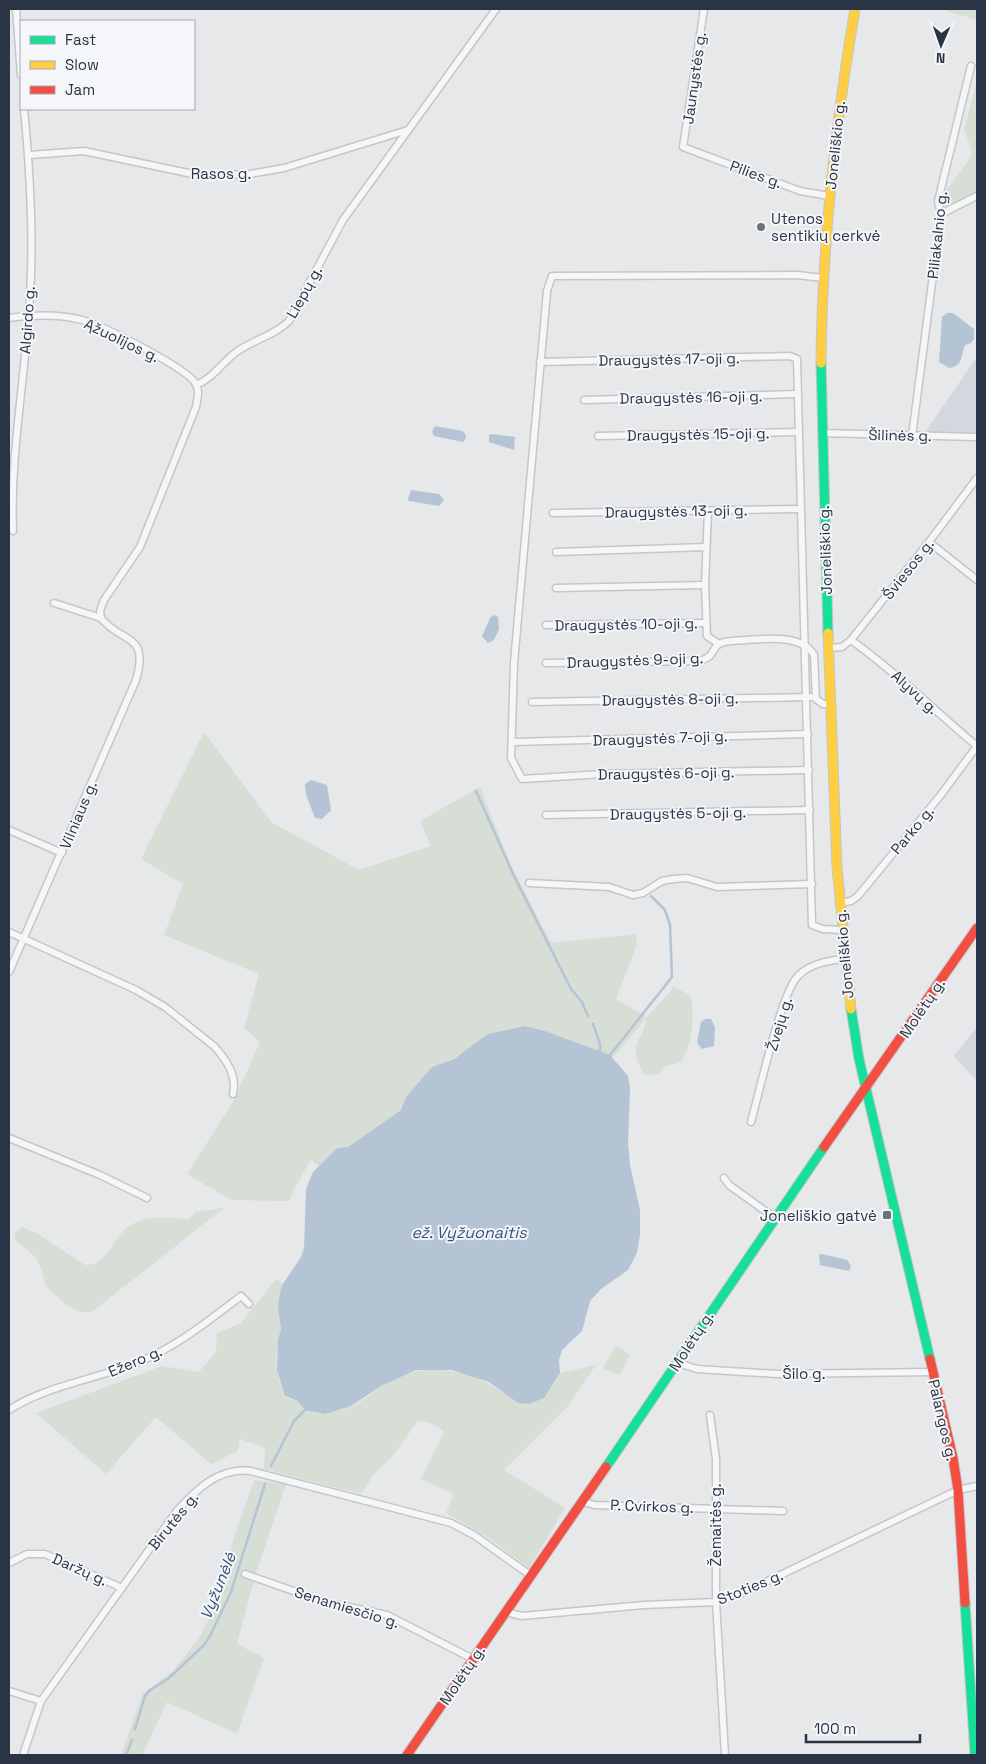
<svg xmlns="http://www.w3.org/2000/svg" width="986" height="1764" viewBox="0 0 986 1764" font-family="'Space Grotesk',sans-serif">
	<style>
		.built { fill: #d4d7dd }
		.green { fill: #d6ded6 }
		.water { fill: #b4c4d5 }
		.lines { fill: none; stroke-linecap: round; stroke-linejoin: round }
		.stream { stroke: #b4c4d5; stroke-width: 2.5 }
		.street-casing { stroke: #c4c6c8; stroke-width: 9 }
		.fast-casing { stroke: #c4c6c8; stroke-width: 11 }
		.slow-casing { stroke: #c4c6c8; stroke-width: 11 }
		.jam-casing { stroke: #c4c6c8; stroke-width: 11 }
		.street { stroke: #f5f6f7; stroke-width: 6 }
		.fast { stroke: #16e098; stroke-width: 9 }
		.slow { stroke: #ffcf43; stroke-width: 9 }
		.jam { stroke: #f24e42; stroke-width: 9 }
		.poi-dot { fill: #6c737f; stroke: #f4f6f9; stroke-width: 2 }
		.labels { text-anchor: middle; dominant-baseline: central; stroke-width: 4; stroke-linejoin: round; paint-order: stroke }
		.street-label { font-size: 15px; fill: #2b3445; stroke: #f4f6f9 }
		.poi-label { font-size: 15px; fill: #2b3445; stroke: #f4f6f9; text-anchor: start }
		.water-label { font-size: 16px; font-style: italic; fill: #34527a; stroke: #f4f6f9 }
	</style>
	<rect width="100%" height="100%" fill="#e6e8ea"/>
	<!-- built -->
	<g class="built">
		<polygon points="977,357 977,436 924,434"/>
		<polygon points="977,1027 977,1079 976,1080 954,1056"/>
	</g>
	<!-- green -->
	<g class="green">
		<polygon points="948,9 977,9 977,20 947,11"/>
		<polygon points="977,81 977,196 941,214 938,201 970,158 972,150 964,130"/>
		<path d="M 204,732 L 271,822 L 359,870 L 431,846 L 420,821 L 480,787 L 510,863 L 551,943 L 637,934 L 636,947 L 616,999 L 647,1017 L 674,987 L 690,995 C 696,1015 692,1044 681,1062 L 664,1067 L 658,1074 L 644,1075 C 625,1040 644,1045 646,1018 L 614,1057 L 545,1031 L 469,1049 L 447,1062 L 406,1097 L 401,1110 L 348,1147 L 337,1148 L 320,1166 L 311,1160 L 293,1191 L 290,1201 L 231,1200 L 187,1174 L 233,1102 L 260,1042 L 244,1028 L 259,974 L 164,935 L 183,884 L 141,859 Z"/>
		<path d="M 224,1208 L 93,1311 C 74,1318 58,1296 45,1285 C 40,1257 36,1257 15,1240 L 15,1233 L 22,1227 L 38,1234 L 85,1265 C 108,1266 114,1234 131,1225 C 149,1214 168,1219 189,1219 L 196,1212 Z"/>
		<path d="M 276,1279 L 283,1284 L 278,1309 L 281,1329 L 276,1359 L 279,1379 L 286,1398 L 298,1401 L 305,1410 C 327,1412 344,1413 363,1400 C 370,1396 375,1390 381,1386 C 428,1356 476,1370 518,1403 L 553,1385 L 560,1373 L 596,1365 L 568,1406 L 504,1470 L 565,1508 L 529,1568 L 487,1537 L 446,1513 L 454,1494 L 421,1479 L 444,1432 C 437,1425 428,1421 418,1421 L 391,1458 L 374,1474 L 361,1494 L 264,1469 L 265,1448 L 240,1439 L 238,1451 L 211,1464 L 156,1417 L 106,1474 L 36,1413 L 162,1366 L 199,1372 L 216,1352 L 217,1333 L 241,1323 Z"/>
		<polygon points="616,1346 630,1355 620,1375 603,1368"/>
		<polygon points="254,1480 286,1484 255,1576 237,1644 264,1658 237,1734 167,1702 142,1755 121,1755 143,1693 173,1671 200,1637 217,1603 233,1541"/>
	</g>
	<!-- water -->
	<g class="water">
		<path d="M 947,313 L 953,313 L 974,329 L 974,339 L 971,343 L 965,345 C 960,357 964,365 949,368 L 939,362 L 942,317 Z"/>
		<polygon points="435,426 462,431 466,435 465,440 463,442 434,436 432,432"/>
		<polygon points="492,434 515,437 514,450 489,442 489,435"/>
		<polygon points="411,490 439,494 444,500 439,506 409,501 408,499"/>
		<polygon points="494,615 498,617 499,629 494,640 488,643 482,636 490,618"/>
		<polygon points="311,780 327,785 331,810 322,819 315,818 306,795 305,784"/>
		<polygon points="705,1019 711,1019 715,1027 714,1046 702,1049 697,1043 701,1022"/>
		<polygon points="525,1026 545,1031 610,1055 628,1076 630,1089 628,1143 630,1165 640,1210 640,1234 637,1253 628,1270 601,1289 590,1301 582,1331 562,1350 559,1360 560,1373 544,1398 529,1404 518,1403 489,1382 470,1376 452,1370 416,1370 381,1386 351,1406 325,1414 305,1410 298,1401 285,1396 277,1370 278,1340 281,1329 278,1309 280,1292 283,1284 301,1257 304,1248 306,1189 313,1172 337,1148 348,1147 401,1110 406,1097 432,1067 454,1059 488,1034"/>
		<polygon points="822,1254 847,1260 851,1266 849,1271 820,1265 819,1255"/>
	</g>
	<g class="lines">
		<!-- stream -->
		<g class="stream">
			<polyline points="476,791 513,874 571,989 582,1002 588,1016"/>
			<polyline points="593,1024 600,1044 600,1052"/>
			<polyline points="610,1055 672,977 670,925 665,910 651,896"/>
			<polyline points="271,1466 294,1421 305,1410"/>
			<polyline points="135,1729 145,1696 149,1691 169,1678 204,1645 210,1636 231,1592 265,1484"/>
			<polyline points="126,1755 132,1740"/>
		</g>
		<defs>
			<g id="street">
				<polyline points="16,9 21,75"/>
				<polyline points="704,9 683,147 800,191 829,196"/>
				<polyline points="29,155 84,151 202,176 250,174 284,168 408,130"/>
				<polyline points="941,214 977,196"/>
				<path d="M 9,318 C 32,315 59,314 82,320 C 102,325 187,368 196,384 C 200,392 197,400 196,407 L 140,547 L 104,600 L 100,611 L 101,618"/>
				<polyline points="540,362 790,356 797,359 812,925 823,929 841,930"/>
				<path d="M 196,385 C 213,378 221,364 235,353 C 252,340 274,336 289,321 L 343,220 L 496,9"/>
				<polyline points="584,400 797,394"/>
				<polyline points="822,433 977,437"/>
				<polyline points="598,436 798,432"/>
				<polyline points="912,436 941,214 938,201 971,66"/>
				<polyline points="708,511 705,585 707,636 719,644"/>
				<polyline points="553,513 800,509"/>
				<path d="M 13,531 C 10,452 26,374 30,295 C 34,233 30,171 24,109"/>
				<polyline points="929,542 977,580"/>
				<polyline points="556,552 706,547"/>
				<polyline points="556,588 705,585"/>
				<polyline points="546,625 706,623"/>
				<path d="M 851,640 C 896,672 935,711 977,746"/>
				<polyline points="829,648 842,647 851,640 929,542 977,478"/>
				<path d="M 546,663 L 699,661 C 716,656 709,652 719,644 C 726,640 738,641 746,640 C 766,639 802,634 814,655 L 816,699 L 823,704 L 831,705"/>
				<polyline points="532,702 811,697"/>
				<polyline points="512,742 808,734"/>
				<polyline points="809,770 603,774 522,779 511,758 514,663 547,291 552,276 797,275 823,278"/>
				<polyline points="546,815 810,810"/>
				<polyline points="9,830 62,853"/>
				<polyline points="529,883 609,887 633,895 643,893 662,881 673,879 687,878 717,887 812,884"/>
				<polyline points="839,903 851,901 858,896 940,796 977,746"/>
				<path d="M 9,932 L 136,990 L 165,1007 L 215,1047 C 227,1061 237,1075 233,1094"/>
				<path d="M 9,972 L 136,680 C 150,632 121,644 101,618 L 54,603"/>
				<path d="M 751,1122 C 759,1094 781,993 798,976 C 809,964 827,961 843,959"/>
				<polyline points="9,1138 100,1175 147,1198"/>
				<polyline points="724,1178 729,1185 775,1218"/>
				<polyline points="678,1363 697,1369 778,1374 932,1372"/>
				<path d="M 9,1410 C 44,1387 91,1380 131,1365 C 171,1351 207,1322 241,1296 L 249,1304"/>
				<polyline points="710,1415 716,1459 716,1602 725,1755"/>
				<polyline points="582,1501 594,1505 783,1511"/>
				<polyline points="9,1563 27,1554 45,1554 122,1588"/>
				<polyline points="245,1574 325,1602 387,1615 473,1659"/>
				<polyline points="505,1612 522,1616 644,1605 716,1602 745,1592 958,1490 977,1486"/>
				<polyline points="9,1691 41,1701"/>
				<path d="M 23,1755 L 41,1701 L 176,1512 C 196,1490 218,1467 251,1471 L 451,1523 L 474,1535 L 530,1575"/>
			</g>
			<g id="fast">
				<polyline points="821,363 828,633"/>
				<polyline points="851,1009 859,1059 930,1359"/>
				<polyline points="606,1467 824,1147"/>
				<polyline points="965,1603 975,1755"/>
			</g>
			<g id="slow">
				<path d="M 821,363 C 822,244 835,127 855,9"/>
				<polyline points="828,633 837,867 851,1009"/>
			</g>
			<g id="jam">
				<polyline points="824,1147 977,928"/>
				<polyline points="930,1359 953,1458 958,1490 965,1603"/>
				<polyline points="407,1755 606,1467"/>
			</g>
		</defs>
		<!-- street casing -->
		<use href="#street" class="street-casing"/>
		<!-- fast casing -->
		<use href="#fast" class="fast-casing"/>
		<!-- slow casing -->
		<use href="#slow" class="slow-casing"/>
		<!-- jam casing -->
		<use href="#jam" class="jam-casing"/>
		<!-- street -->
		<use href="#street" class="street"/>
		<!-- fast -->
		<use href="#fast" class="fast"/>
		<!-- slow -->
		<use href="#slow" class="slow"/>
		<!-- jam -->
		<use href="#jam" class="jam"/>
	</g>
	<!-- markers -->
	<g class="poi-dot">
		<circle cx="761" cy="227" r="5"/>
		<rect x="882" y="1210" width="10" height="10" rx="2.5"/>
	</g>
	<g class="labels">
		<!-- street labels -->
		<g class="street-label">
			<text transform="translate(694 78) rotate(-82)">Jaunystės g.</text>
			<text transform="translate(835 145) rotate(-84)">Joneliškio g.</text>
			<text x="221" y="173">Rasos g.</text>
			<text transform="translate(756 174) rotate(20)">Pilies g.</text>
			<text transform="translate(937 235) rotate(-84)">Piliakalnio g.</text>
			<text transform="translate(304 292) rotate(-61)">Liepų g.</text>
			<text transform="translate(27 320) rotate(-86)">Algirdo g.</text>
			<text transform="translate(122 340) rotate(26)">Ąžuolijos g.</text>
			<text transform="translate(669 359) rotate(-1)">Draugystės 17-oji g.</text>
			<text transform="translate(691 397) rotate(-1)">Draugystės 16-oji g.</text>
			<text transform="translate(698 434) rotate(-1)">Draugystės 15-oji g.</text>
			<text transform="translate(900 435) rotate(1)">Šilinės g.</text>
			<text transform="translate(676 511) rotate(-1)">Draugystės 13-oji g.</text>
			<text transform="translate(825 550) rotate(-92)">Joneliškio g.</text>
			<text transform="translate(908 569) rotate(-52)">Šviesos g.</text>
			<text transform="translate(626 624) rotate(-1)">Draugystės 10-oji g.</text>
			<text transform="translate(635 660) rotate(-2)">Draugystės 9-oji g.</text>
			<text transform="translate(915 692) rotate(42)">Alyvų g.</text>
			<text transform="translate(670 699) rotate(-1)">Draugystės 8-oji g.</text>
			<text transform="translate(660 738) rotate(-2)">Draugystės 7-oji g.</text>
			<text transform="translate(666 773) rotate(-1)">Draugystės 6-oji g.</text>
			<text transform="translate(678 813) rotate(-1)">Draugystės 5-oji g.</text>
			<text transform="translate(78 815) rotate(-67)">Vilniaus g.</text>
			<text transform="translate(912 830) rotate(-50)">Parko g.</text>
			<text transform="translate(844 954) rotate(-95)">Joneliškio g.</text>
			<text transform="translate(922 1008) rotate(-56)">Molėtų g.</text>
			<text transform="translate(779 1024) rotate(-73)">Žvejų g.</text>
			<text transform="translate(691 1341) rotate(-57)">Molėtų g.</text>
			<text transform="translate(135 1361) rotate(-23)">Ežero g.</text>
			<text x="804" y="1373">Šilo g.</text>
			<text transform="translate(943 1420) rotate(77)">Palangos g.</text>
			<text transform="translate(652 1506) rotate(2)">P. Cvirkos g.</text>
			<text transform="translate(173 1521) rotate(-51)">Birutės g.</text>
			<text transform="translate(715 1525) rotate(-90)">Žemaitės g.</text>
			<text transform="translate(80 1569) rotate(24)">Daržų g.</text>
			<text transform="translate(750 1587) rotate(-22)">Stoties g.</text>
			<text transform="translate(347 1607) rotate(17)">Senamiesčio g.</text>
			<text transform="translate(462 1675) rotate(-56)">Molėtų g.</text>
		</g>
		<!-- poi labels -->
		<g class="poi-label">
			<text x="771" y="218">Utenos<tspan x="771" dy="17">sentikių cerkvė</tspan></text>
			<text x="877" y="1215" text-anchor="end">Joneliškio gatvė</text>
		</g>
		<!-- water labels -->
		<g class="water-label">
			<text x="469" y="1232">ež. Vyžuonaitis</text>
			<text transform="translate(218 1586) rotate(-68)">Vyžunėlė</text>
		</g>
	</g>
	<!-- border -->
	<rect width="986" height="1764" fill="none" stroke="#2b3445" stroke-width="20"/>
	<!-- legend -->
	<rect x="20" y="20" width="175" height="90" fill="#f4f6f9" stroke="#a4a8b1"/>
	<rect x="30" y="36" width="25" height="8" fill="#16e098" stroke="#a4a8b1"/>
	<text x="65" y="45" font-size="15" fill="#2b3445">Fast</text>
	<rect x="30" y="61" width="25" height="8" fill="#ffcf43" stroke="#a4a8b1"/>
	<text x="65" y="70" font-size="15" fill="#2b3445">Slow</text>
	<rect x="30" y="86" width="25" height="8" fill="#f24e42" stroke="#a4a8b1"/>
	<text x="65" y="95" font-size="15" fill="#2b3445">Jam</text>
	<!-- north arrow -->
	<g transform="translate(941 45) rotate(182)" stroke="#f4f6f9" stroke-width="4" paint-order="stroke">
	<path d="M0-4L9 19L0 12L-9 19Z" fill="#2b3445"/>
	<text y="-8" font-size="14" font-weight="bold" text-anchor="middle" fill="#2b3445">N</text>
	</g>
	<!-- scale -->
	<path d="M806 1734v8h114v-8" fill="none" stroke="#2b3445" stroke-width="2.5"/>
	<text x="814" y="1734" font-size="15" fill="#2b3445" stroke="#f4f6f9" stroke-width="4" paint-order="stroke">100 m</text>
</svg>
